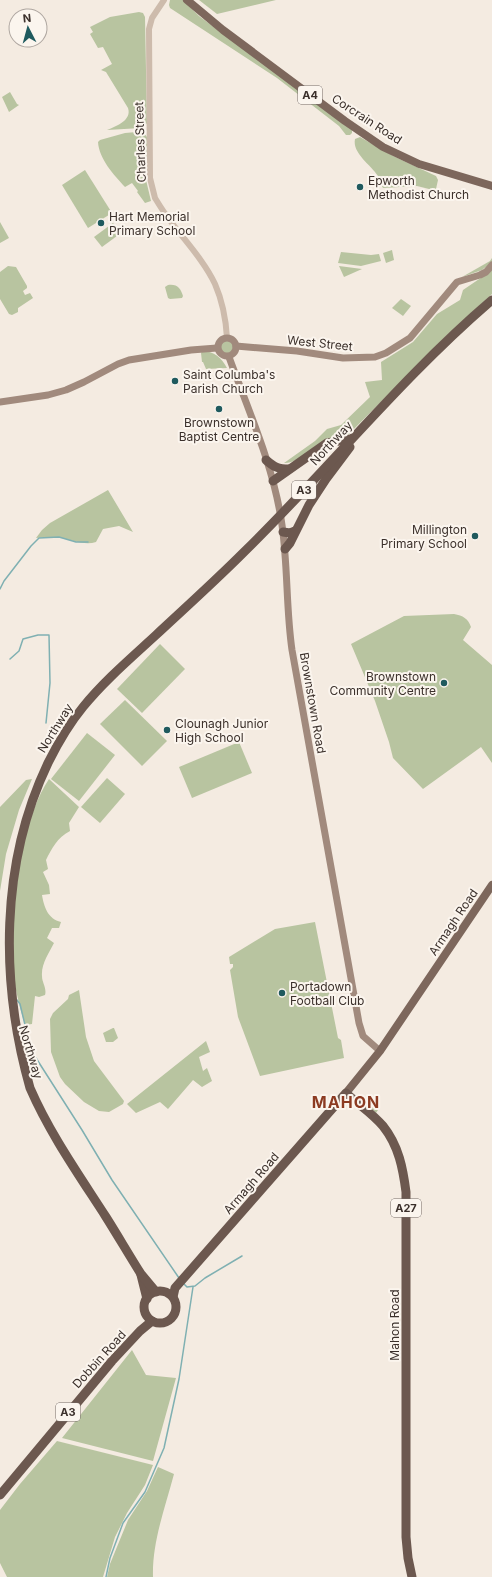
<svg xmlns="http://www.w3.org/2000/svg" width="492" height="1577" viewBox="0 0 492 1577" font-family="Inter,sans-serif">
	<style>
		.green { fill: #b8c4a0 }
		.lines { fill: none; stroke-linecap: round; stroke-linejoin: round }
		.stream { stroke: #7fb0b2; stroke-width: 1.5 }
		.tertiary { stroke: #cdbbac; stroke-width: 6 }
		.secondary { stroke: #a18a7d; stroke-width: 7 }
		.primary { stroke: #7d675c; stroke-width: 8 }
		.trunk { stroke: #6c584f; stroke-width: 9 }
		.poi-dot { fill: #1f5a5e; stroke: #fbf5ee; stroke-width: 1.5 }
		.labels { text-anchor: middle; dominant-baseline: central; stroke-width: 4; stroke-linejoin: round; paint-order: stroke }
		.shield { fill: #fbf5ee; stroke: #756b66; stroke-width: 1 }
		.shield-label { font-size: 11px; font-weight: bold; fill: #3b302b }
		.street-label { font-size: 12px; fill: #3b302b; stroke: #fbf5ee }
		.poi-label { font-size: 12px; fill: #3b302b; stroke: #fbf5ee; text-anchor: start }
		.district-label { font-size: 16px; font-weight: bold; letter-spacing: 1px; fill: #8c3b22; stroke: #fbf5ee }
	</style>
	<rect width="100%" height="100%" fill="#f4ebe1"/>
	<!-- green -->
	<g class="green">
		<polygon points="170,0 183,0 199,16 352,130 352,133 350,135 346,135 339,126 277,78 170,8 169,5"/>
		<polygon points="199,0 276,0 217,14"/>
		<path d="M 139,12 L 143,13 L 145,17 L 147,123 L 144,127 L 141,128 L 107,130 C 117,126 132,120 128,108 L 106,72 L 101,70 L 112,64 L 103,47 L 98,48 L 90,34 L 93,32 L 90,27 L 110,17 Z"/>
		<polygon points="10,92 17,104 19,105 9,112 2,97"/>
		<path d="M 137,132 L 143,132 L 147,137 L 146,180 L 151,201 L 145,203 L 137,192 L 138,191 L 132,183 L 125,187 C 114,175 99,159 98,142 L 100,140 L 125,133 Z"/>
		<path d="M 360,137 L 393,156 L 436,176 L 438,180 L 436,189 L 433,190 L 417,186 L 383,188 C 380,184 380,180 378,176 C 371,165 352,153 355,139 Z"/>
		<polygon points="85,170 112,213 88,228 62,185"/>
		<polygon points="0,222 9,238 0,243"/>
		<polygon points="113,223 121,233 102,247 94,237"/>
		<polygon points="392,250 394,260 386,263 383,253"/>
		<polygon points="341,252 371,255 379,254 381,261 361,266 338,263"/>
		<polygon points="492,258 492,262 482,270 462,277 490,261"/>
		<polygon points="8,266 16,267 27,286 27,288 23,291 25,295 30,293 33,298 18,308 18,312 12,315 9,314 0,299 0,272"/>
		<polygon points="339,266 362,269 344,277"/>
		<path d="M 492,269 L 492,294 L 447,335 L 347,436 C 342,436 336,436 331,438 C 317,443 298,464 284,463 L 315,441 L 327,429 L 341,425 L 370,397 L 365,382 L 382,380 L 381,362 L 413,342 L 437,314 L 460,300 L 463,290 L 488,273 Z"/>
		<path d="M 168,285 C 178,284 180,288 183,296 L 182,298 L 170,299 L 168,298 L 165,287 Z"/>
		<polygon points="401,299 411,306 403,316 392,308"/>
		<circle cx="227" cy="347" r="7"/>
		<path d="M 202,351 C 214,351 222,358 227,368 L 206,369 L 203,362 L 202,362 L 201,353 Z"/>
		<path d="M 108,490 L 133,532 L 119,526 L 103,529 L 96,542 C 84,546 70,539 58,537 C 50,537 43,537 36,538 L 42,530 L 50,523 Z"/>
		<path d="M 454,614 C 463,616 468,618 471,627 L 463,640 L 492,665 L 492,763 L 481,747 L 423,789 L 393,758 L 389,742 L 375,701 L 351,644 L 404,616 Z"/>
		<polygon points="160,644 185,669 142,713 117,689"/>
		<polygon points="125,700 167,741 142,766 100,724"/>
		<polygon points="87,733 115,755 79,801 51,779"/>
		<polygon points="239,742 252,773 192,798 179,767"/>
		<polygon points="107,778 125,794 100,823 81,807"/>
		<polygon points="32,779 19,810 6,854 0,891 0,807 26,780"/>
		<path d="M 49,779 L 79,807 L 69,823 L 70,831 C 57,838 52,848 46,860 L 48,869 L 43,872 L 49,885 L 50,894 L 42,895 C 44,907 48,919 61,922 L 59,928 L 52,928 L 47,938 L 54,943 C 49,953 41,964 42,976 C 42,983 47,988 45,995 L 39,997 L 35,996 L 32,1024 L 25,1025 C 17,998 11,970 9,941 C 8,930 12,916 14,905 C 20,863 25,816 49,779 Z"/>
		<polygon points="315,922 338,1038 341,1040 344,1058 260,1076 238,1017 230,970 233,967 233,964 230,964 229,957 275,929"/>
		<polygon points="79,990 86,1037 94,1061 124,1101 123,1104 109,1112 99,1111 84,1102 65,1084 60,1077 51,1052 50,1019 53,1013 68,999 69,995"/>
		<polygon points="113,1028 114,1028 118,1038 113,1042 106,1042 103,1033"/>
		<polygon points="206,1041 210,1052 199,1057 203,1071 207,1068 212,1081 202,1087 193,1080 168,1109 160,1102 136,1113 127,1104"/>
		<polygon points="374,1098 378,1110 376,1113 368,1105"/>
		<polygon points="132,1350 146,1375 176,1378 153,1461 62,1438"/>
		<polygon points="57,1441 153,1465 145,1485 127,1513 115,1537 103,1577 7,1577 0,1563 0,1510 20,1484"/>
		<path d="M 158,1467 L 174,1474 C 165,1508 152,1542 153,1577 L 107,1577 L 110,1564 L 128,1520 L 147,1491 Z"/>
	</g>
	<g class="lines">
		<!-- stream -->
		<g class="stream">
			<polyline points="0,589 4,581 31,546 39,538 59,537 76,542 88,542"/>
			<polyline points="10,659 19,651 23,639 38,635 49,635 50,683 46,723"/>
			<polyline points="17,1000 20,1004 31,1050 36,1058 82,1130 112,1180 179,1278"/>
			<polyline points="184,1284 187,1287 195,1286 205,1278 242,1256"/>
			<polyline points="106,1577 110,1558 123,1523 145,1492 164,1448 179,1379 193,1287"/>
		</g>
		<!-- tertiary -->
		<path class="tertiary" d="M 164,0 L 152,18 L 149,29 L 150,178 L 155,198 L 160,206 C 176,232 202,256 215,284 C 222,300 226,321 227,338"/>
		<!-- secondary -->
		<g class="secondary">
			<circle cx="227" cy="347" r="9"/>
			<polyline points="236,346 297,351 343,358 375,357 386,353 410,338 457,282 480,275 486,272 492,265"/>
			<path d="M 229,357 C 249,412 274,467 282,525 C 288,567 286,609 292,650 L 359,1023 L 363,1036 L 380,1051"/>
			<polyline points="0,402 48,395 66,390 84,382 118,364 129,360 191,350 217,348"/>
		</g>
		<!-- primary -->
		<g class="primary">
			<polyline points="187,0 223,30 345,121 383,147 419,164 492,186"/>
			<polyline points="346,1093 380,1051 492,885"/>
		</g>
		<!-- trunk -->
		<g class="trunk">
			<path d="M 266,460 C 274,467 278,469 289,469"/>
			<polyline points="273,481 327,443 351,439"/>
			<polyline points="283,532 290,533 295,531"/>
			<polyline points="285,549 290,543 309,505 326,479 350,447"/>
			<polyline points="141,1275 147,1299"/>
			<circle cx="160" cy="1307" r="16"/>
			<path d="M 156,1292 L 141,1274 C 129,1255 118,1236 106,1217 C 79,1175 50,1134 30,1088 C 0,982 0,863 48,763 C 58,743 69,724 83,707 C 104,681 131,658 156,635 C 185,608 215,581 243,553 C 328,470 402,377 492,300"/>
			<path d="M 173,1297 L 175,1288 L 346,1093 C 358,1104 373,1114 383,1126 C 399,1146 403,1169 406,1192 L 406,1537 L 408,1558 L 412,1577"/>
			<polyline points="0,1495 112,1361 140,1331 152,1321"/>
		</g>
	</g>
	<!-- markers -->
	<g class="poi-dot">
		<circle cx="360" cy="187" r="4"/>
		<circle cx="101" cy="223" r="4"/>
		<circle cx="175" cy="381" r="4"/>
		<circle cx="219" cy="409" r="4"/>
		<circle cx="475" cy="536" r="4"/>
		<circle cx="444" cy="683" r="4"/>
		<circle cx="167" cy="730" r="4"/>
		<circle cx="282" cy="993" r="4"/>
	</g>
	<g class="labels">
		<!-- shield labels -->
		<g class="shield">
			<rect x="298" y="86" width="24" height="18" rx="3"/>
			<rect x="292" y="481" width="24" height="18" rx="3"/>
			<rect x="391" y="1199" width="30" height="18" rx="3"/>
			<rect x="56" y="1403" width="24" height="18" rx="3"/>
		</g>
		<g class="shield-label">
			<text x="310" y="95">A4</text>
			<text x="304" y="490">A3</text>
			<text x="406" y="1208">A27</text>
			<text x="68" y="1412">A3</text>
		</g>
		<!-- street labels -->
		<g class="street-label">
			<text transform="translate(367 119) rotate(33)">Corcrain Road</text>
			<text transform="translate(140 142) rotate(-92)">Charles Street</text>
			<text transform="translate(320 343) rotate(6)">West Street</text>
			<text transform="translate(331 443) rotate(-47)">Northway</text>
			<text transform="translate(313 703) rotate(80)">Brownstown Road</text>
			<text transform="translate(55 728) rotate(-58)">Northway</text>
			<text transform="translate(453 922) rotate(-56)">Armagh Road</text>
			<text transform="translate(31 1052) rotate(73)">Northway</text>
			<text transform="translate(251 1183) rotate(-49)">Armagh Road</text>
			<text transform="translate(394 1325) rotate(-90)">Mahon Road</text>
			<text transform="translate(99 1359) rotate(-48)">Dobbin Road</text>
		</g>
		<!-- poi labels -->
		<g class="poi-label">
			<text x="368" y="180">Epworth<tspan x="368" dy="14">Methodist Church</tspan></text>
			<text x="109" y="216">Hart Memorial<tspan x="109" dy="14">Primary School</tspan></text>
			<text x="183" y="374">Saint Columba's<tspan x="183" dy="14">Parish Church</tspan></text>
			<text x="219" y="422" text-anchor="middle">Brownstown<tspan x="219" dy="14">Baptist Centre</tspan></text>
			<text x="467" y="529" text-anchor="end">Millington<tspan x="467" dy="14">Primary School</tspan></text>
			<text x="436" y="676" text-anchor="end">Brownstown<tspan x="436" dy="14">Community Centre</tspan></text>
			<text x="175" y="723">Clounagh Junior<tspan x="175" dy="14">High School</tspan></text>
			<text x="290" y="986">Portadown<tspan x="290" dy="14">Football Club</tspan></text>
		</g>
		<!-- district labels -->
		<g class="district-label">
			<text x="346" y="1102">MAHON</text>
		</g>
	</g>
	<!-- north arrow -->
	<g transform="translate(28 28) rotate(354)"><circle r="19" fill="#fbf5ee" stroke="#aea6a0"/>
	<path d="M0-3L7 15L0 10L-7 15Z" fill="#1f5a5e"/>
	<text y="-6" font-size="11" font-weight="bold" text-anchor="middle" fill="#3b302b">N</text>
	</g>
</svg>
